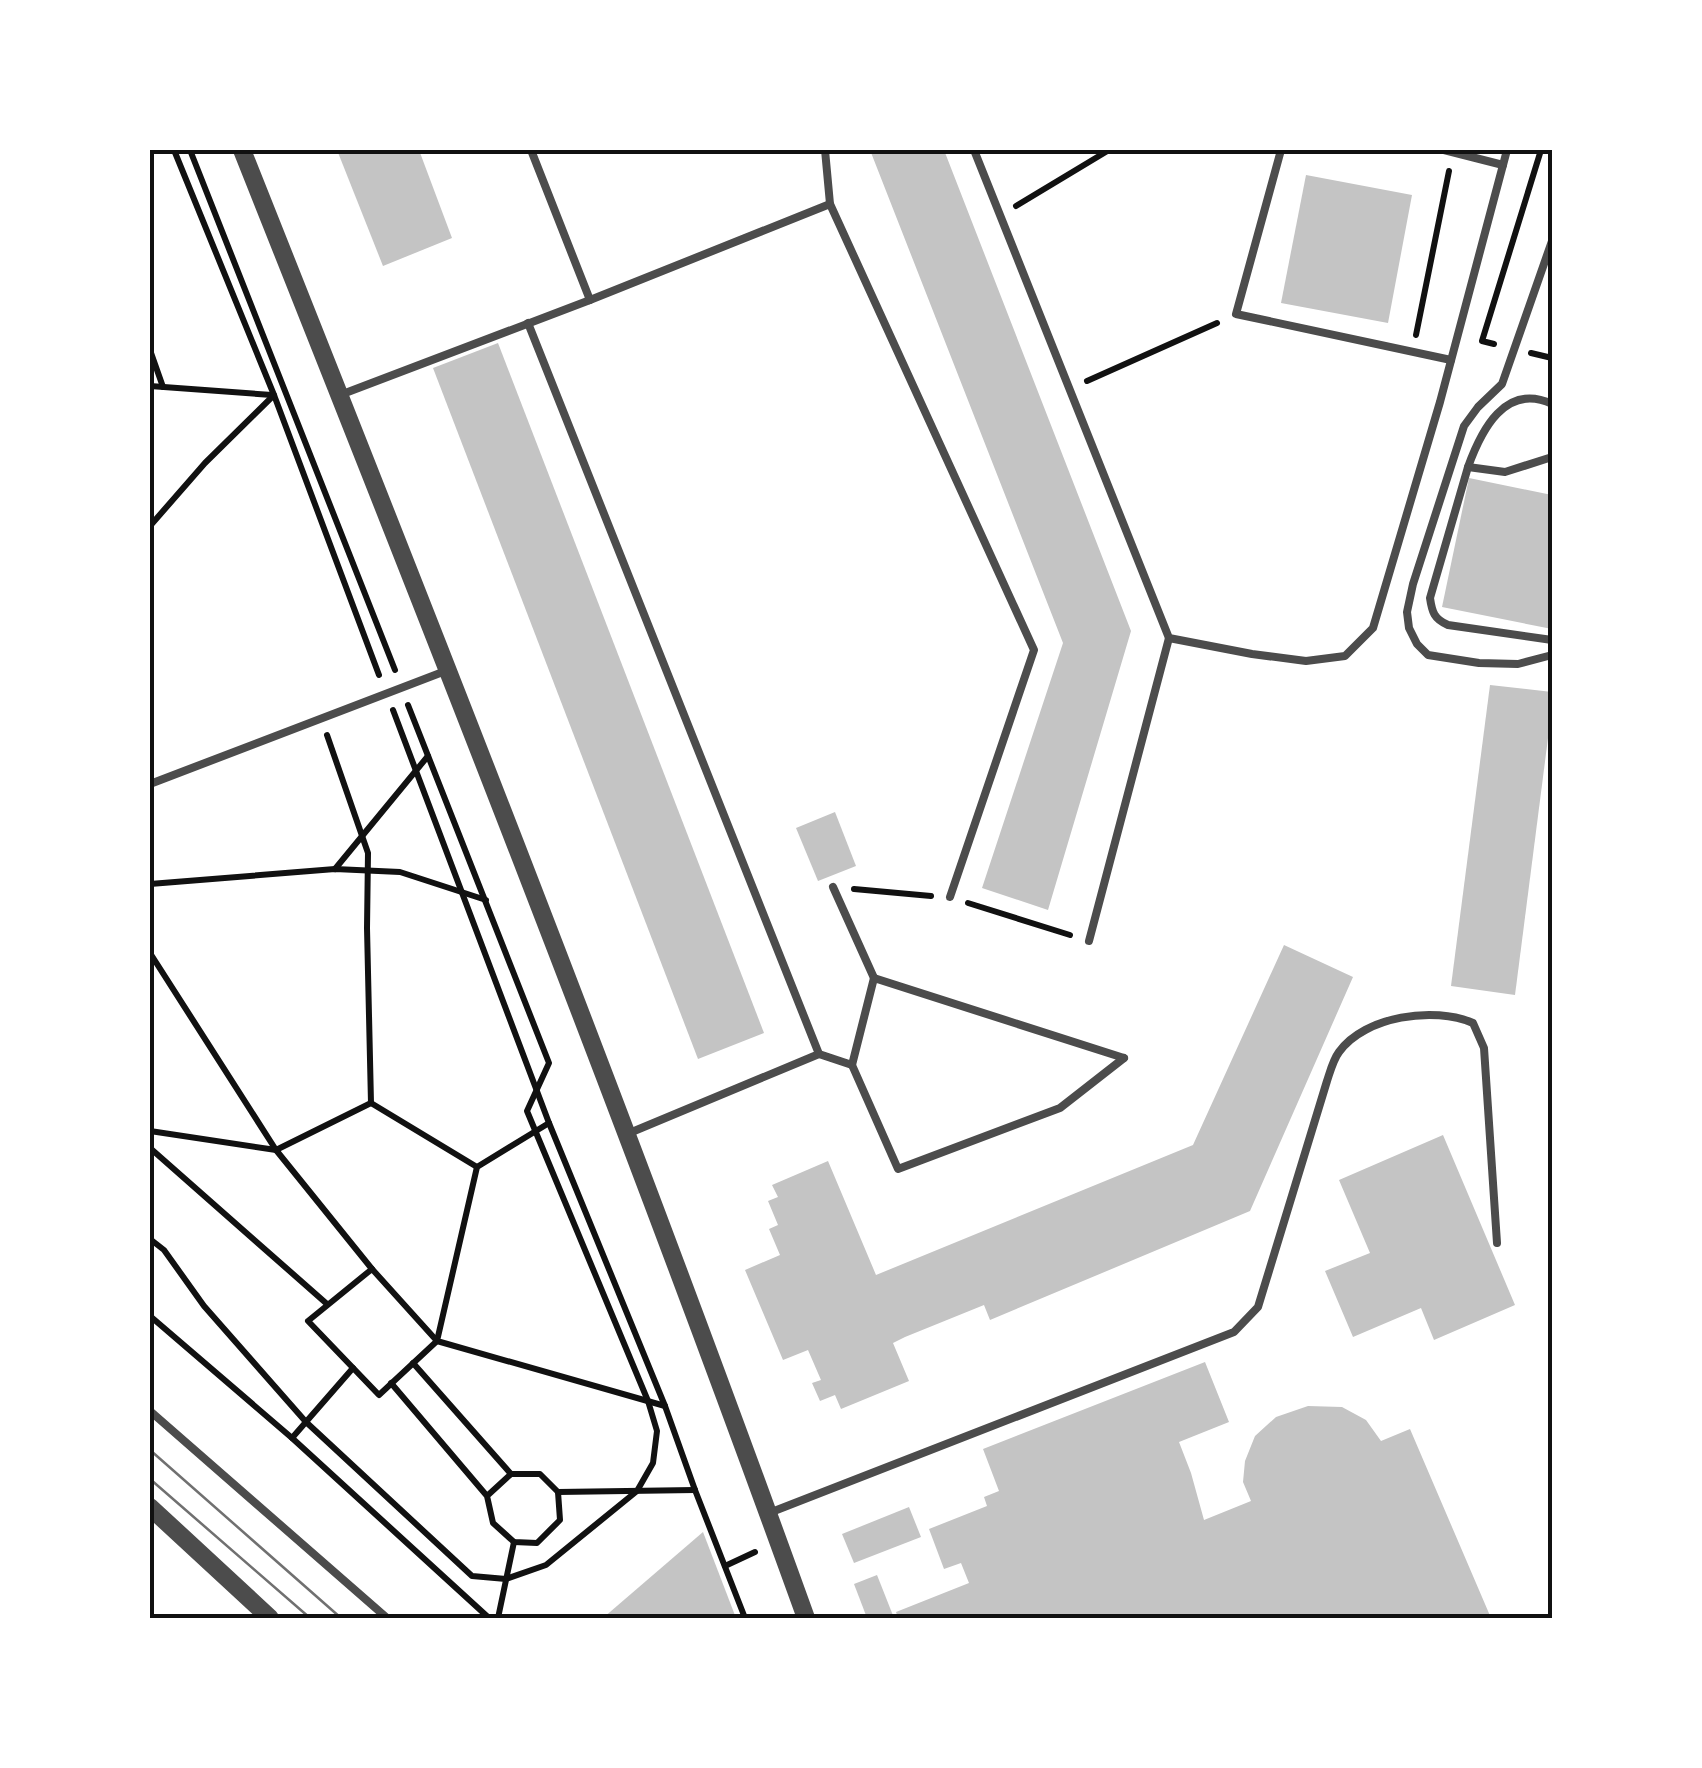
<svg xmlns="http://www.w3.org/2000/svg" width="1702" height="1768" viewBox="0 0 1702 1768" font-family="Merriweather,serif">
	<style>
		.building { fill: #c4c4c4 }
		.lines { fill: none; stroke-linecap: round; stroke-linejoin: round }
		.path { stroke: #111; stroke-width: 6 }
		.service { stroke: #4c4c4c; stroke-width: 8 }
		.tertiary { stroke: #4c4c4c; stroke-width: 18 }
		.tram { stroke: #707070; stroke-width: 2.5 }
		.neatline { fill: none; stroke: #111; stroke-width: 4 }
	</style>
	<rect width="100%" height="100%" fill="#fff"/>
	<!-- building -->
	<g class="building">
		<polygon points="337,150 419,150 452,238 383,266"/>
		<polygon points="870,150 944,150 1131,631 1048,910 982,888 1063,643"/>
		<polygon points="1306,175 1412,195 1388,323 1281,303"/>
		<polygon points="498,343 764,1033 698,1059 433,368"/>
		<polygon points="1469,478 1552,495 1552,629 1442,607"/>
		<polygon points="1490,685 1552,692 1552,707 1515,995 1451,986"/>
		<polygon points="835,812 856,866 818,881 796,828"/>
		<polygon points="1284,945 1353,977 1250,1211 990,1320 984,1305 905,1337 893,1343 909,1381 841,1409 835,1395 820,1401 812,1383 821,1380 808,1350 783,1360 745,1270 780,1255 769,1229 778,1225 768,1201 778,1197 772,1185 828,1161 876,1275 1193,1145"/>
		<polygon points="1443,1135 1515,1305 1434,1340 1421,1308 1353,1337 1325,1271 1370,1253 1339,1180"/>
		<polygon points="1205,1362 1229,1422 1179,1442 1191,1473 1204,1520 1251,1501 1243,1482 1245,1461 1255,1436 1276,1417 1308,1406 1342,1407 1366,1420 1381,1441 1410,1429 1491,1618 898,1618 896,1612 969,1583 961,1563 944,1569 929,1529 987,1506 984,1497 999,1491 983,1449"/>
		<polygon points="909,1507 921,1537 854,1563 842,1534"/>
		<polygon points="703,1532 736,1618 603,1618"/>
		<polygon points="877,1575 894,1618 867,1618 854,1584"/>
	</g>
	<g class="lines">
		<!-- path -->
		<g class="path">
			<polyline points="174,150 274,395 379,675"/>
			<polyline points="190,150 395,670"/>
			<polyline points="1016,206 1109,150"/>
			<polyline points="1416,335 1449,171"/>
			<polyline points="1494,344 1482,341 1541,150"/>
			<polyline points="150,350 163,387"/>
			<polyline points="1531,353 1552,358"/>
			<polyline points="1087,381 1217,323"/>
			<polyline points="150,386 272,395"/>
			<polyline points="150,526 205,463 274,395"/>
			<polyline points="393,710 549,1123 665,1406 695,1490 745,1618"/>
			<polyline points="327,735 368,853 367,928 371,1103 477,1167"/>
			<polyline points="335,869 428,756"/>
			<polyline points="150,884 335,869 400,872 486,900"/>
			<polyline points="854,889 931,896"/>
			<polyline points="968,903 1070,935"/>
			<polyline points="150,953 276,1150 372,1269"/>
			<polyline points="549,1123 477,1167 437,1341 665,1406"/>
			<polyline points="150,1131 276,1150 371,1103"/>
			<polyline points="150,1148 327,1304"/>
			<polyline points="150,1239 164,1250 204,1306 306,1422 472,1576 506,1579 546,1565 637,1491 653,1463 657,1431 648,1401 527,1111 549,1063 408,705"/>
			<polygon points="372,1269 437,1341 379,1395 308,1321"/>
			<polyline points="150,1316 292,1438 489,1618"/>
			<polyline points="413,1363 511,1474"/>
			<polyline points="391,1383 487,1496 493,1523 514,1542 537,1543 560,1520 558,1492 540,1474 511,1474 487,1496"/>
			<polyline points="292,1438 353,1368"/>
			<polyline points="558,1492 695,1490"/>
			<polyline points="725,1566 755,1552"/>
			<polyline points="498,1618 514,1542"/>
		</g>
		<!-- service -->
		<g class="service">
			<polyline points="531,150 590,300"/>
			<polyline points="825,150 830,204 1034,650 950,897"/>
			<polyline points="974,150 1169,638 1252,654 1306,661 1345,656 1373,628 1440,402 1507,150"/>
			<polyline points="1281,150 1236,314 1451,360"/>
			<polyline points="1444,150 1503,165"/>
			<polyline points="1552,241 1502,384 1478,407 1464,426 1413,584 1407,612 1409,628 1417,644 1428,655 1479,663 1518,664 1552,655"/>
			<polyline points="528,323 819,1054 627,1134"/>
			<polyline points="340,395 590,300 830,204"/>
			<path d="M 1552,457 L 1505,472 L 1468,467 L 1430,598 C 1432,612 1434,619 1448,625 L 1552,640"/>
			<path d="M 1468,467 C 1481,431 1505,382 1552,404"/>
			<polyline points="150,784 448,670"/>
			<polyline points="833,887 874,978"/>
			<polyline points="1089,941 1169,638"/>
			<polyline points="819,1054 852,1065 874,978 1124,1058"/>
			<polyline points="852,1065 898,1169 1060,1108 1124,1058"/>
			<polyline points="150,1411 387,1618"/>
			<path d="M 769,1513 L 1234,1332 L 1258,1307 L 1327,1081 C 1330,1072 1333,1060 1339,1052 C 1365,1016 1434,1006 1473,1023 L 1484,1048 L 1497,1243"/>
		</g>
		<!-- tertiary -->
		<g class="tertiary">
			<path d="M 242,150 C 436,637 628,1125 806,1618"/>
			<polyline points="150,1507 270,1618"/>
		</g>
		<!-- tram -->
		<g class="tram">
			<polyline points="150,1450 341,1618"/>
			<polyline points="150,1479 310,1618"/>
		</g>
	</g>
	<!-- border -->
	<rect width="1702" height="1768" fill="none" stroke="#ffffff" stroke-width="305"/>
	<rect x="152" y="152" width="1398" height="1464" class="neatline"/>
</svg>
